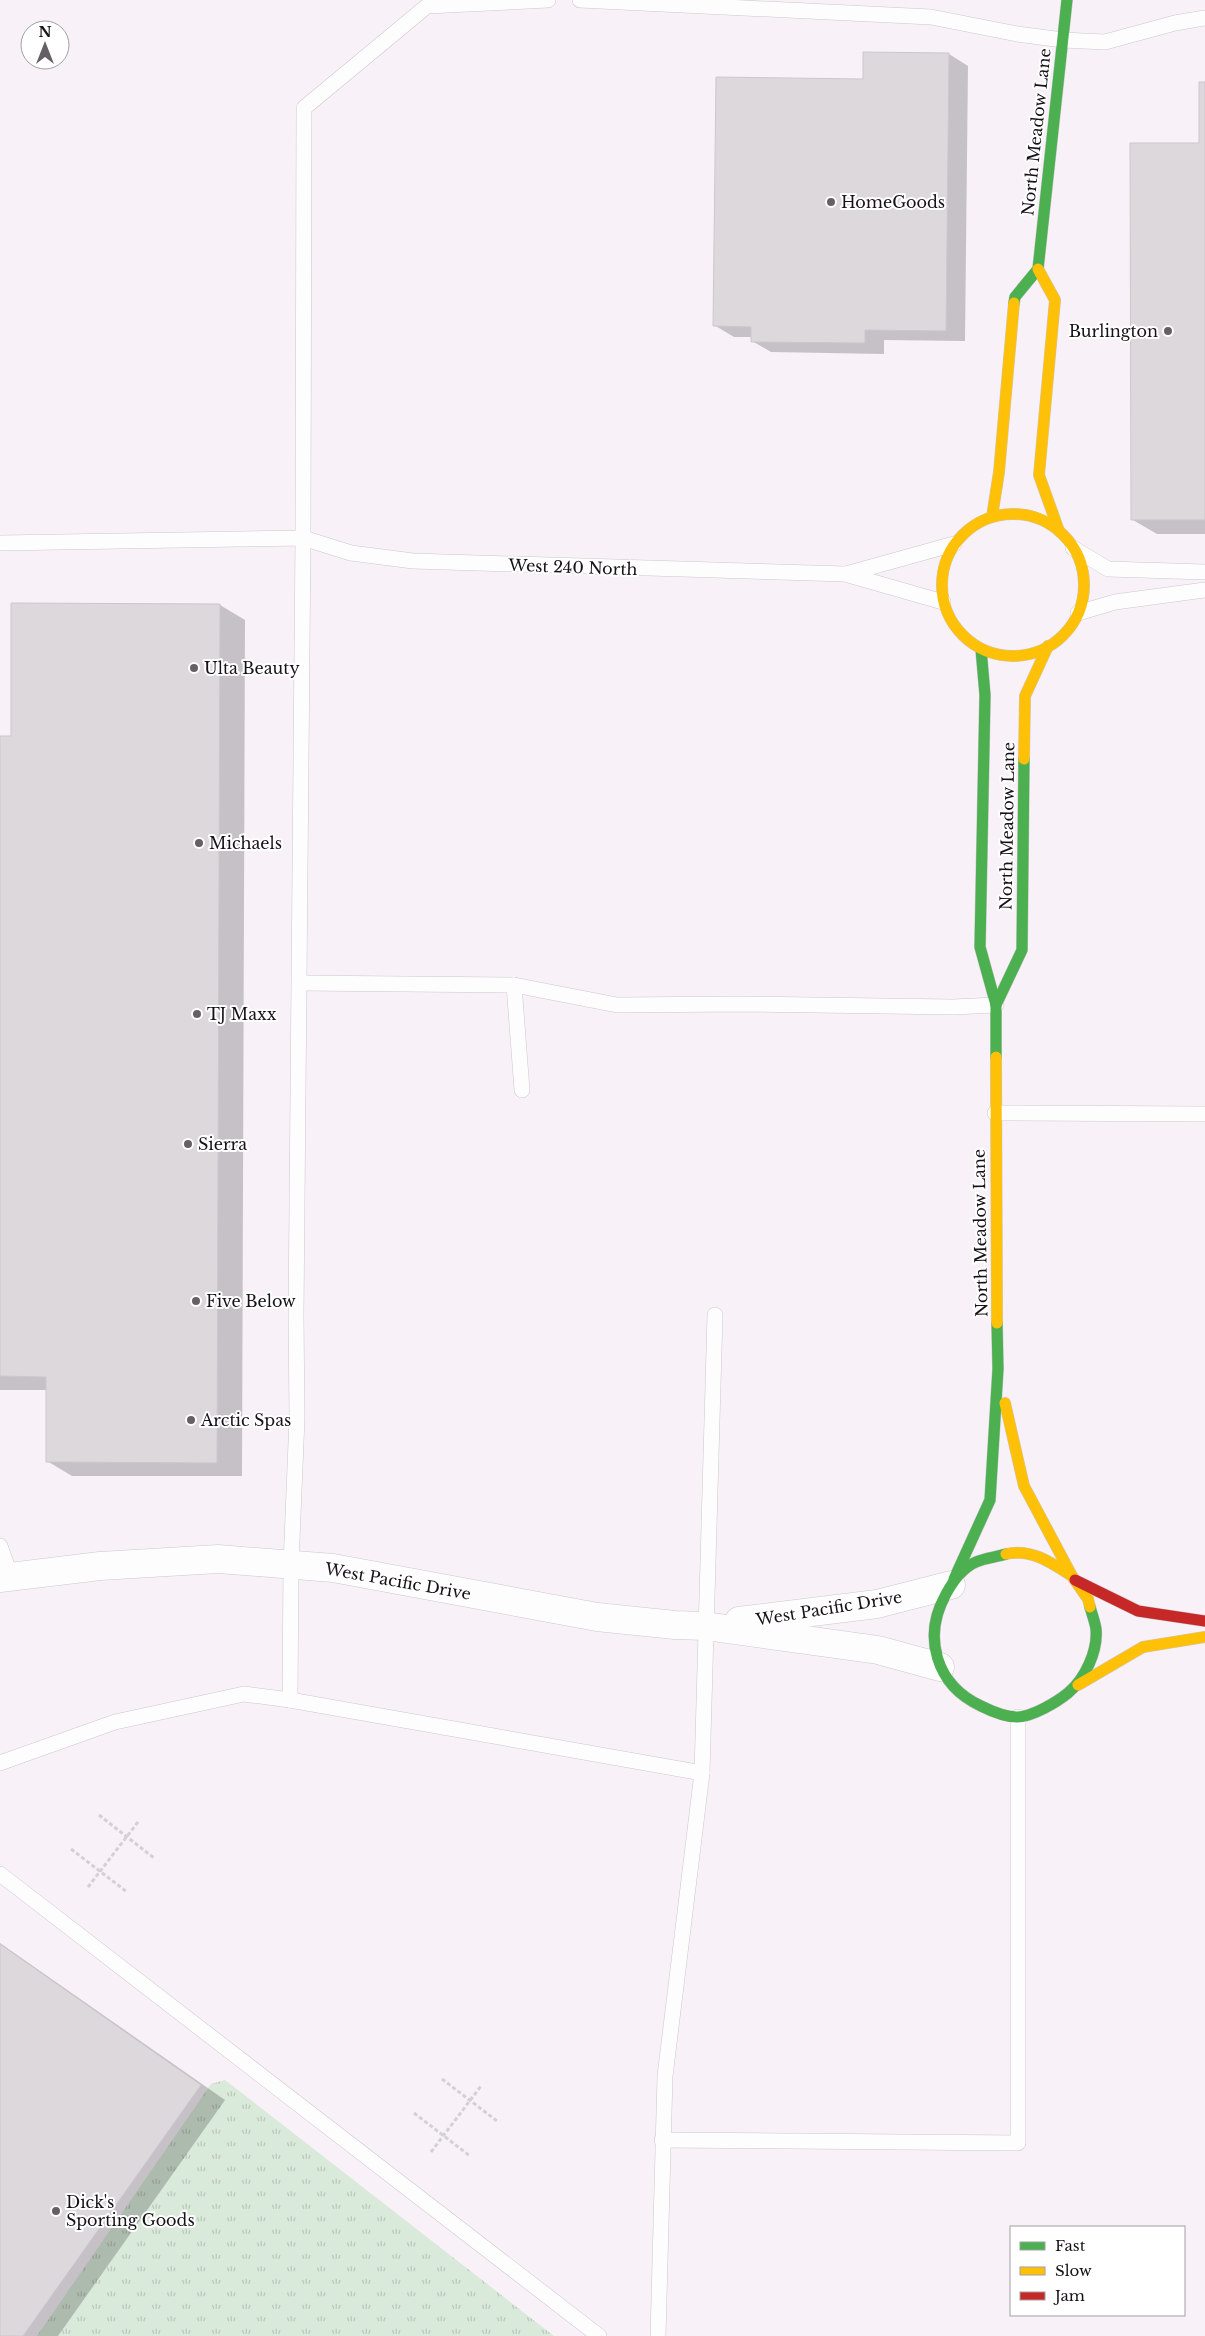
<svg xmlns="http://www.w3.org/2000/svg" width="1205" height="2336" viewBox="0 0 1205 2336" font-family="'Libre Baskerville',serif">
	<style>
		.grass { fill: url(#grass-tufts) }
		.shadow { fill: #0003 }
		.building { fill: #ddd8dc; stroke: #cdc7cc }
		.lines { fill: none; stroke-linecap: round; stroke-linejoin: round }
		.lane-casing { stroke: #ccc7cc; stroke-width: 16 }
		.street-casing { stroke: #ccc7cc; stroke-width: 29 }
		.fast-casing { stroke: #ccc7cc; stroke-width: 12 }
		.slow-casing { stroke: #ccc7cc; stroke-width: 12 }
		.jam-casing { stroke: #ccc7cc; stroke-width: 12 }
		.path { stroke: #d3d1d3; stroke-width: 3; stroke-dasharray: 4 2.5; stroke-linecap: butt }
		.lane { stroke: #fefdfe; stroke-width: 15 }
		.street { stroke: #fefdfe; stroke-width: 28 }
		.fast { stroke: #4caf50; stroke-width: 11 }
		.slow { stroke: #ffc107; stroke-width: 11 }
		.jam { stroke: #c62828; stroke-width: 11 }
		.poi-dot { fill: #656065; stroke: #fff; stroke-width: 2 }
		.labels { text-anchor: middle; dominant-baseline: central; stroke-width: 4; stroke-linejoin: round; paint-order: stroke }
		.street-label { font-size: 16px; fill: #161216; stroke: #fff }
		.poi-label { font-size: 16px; fill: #161216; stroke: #fff; text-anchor: start }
	</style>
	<defs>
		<pattern id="grass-tufts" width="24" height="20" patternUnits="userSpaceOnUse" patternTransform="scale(1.25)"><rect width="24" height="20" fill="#d9e9da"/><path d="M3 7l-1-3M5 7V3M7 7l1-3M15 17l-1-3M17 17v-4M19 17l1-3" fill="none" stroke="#bac7ba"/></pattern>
	</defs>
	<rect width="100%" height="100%" fill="#f8f2f8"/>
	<!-- grass -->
	<polygon class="grass" points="225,2080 554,2336 37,2336 211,2084"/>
	<!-- shadow -->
	<g class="shadow">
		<polygon points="949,54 968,66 965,341 884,340 884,354 771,352 752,341 752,337 734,337 714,325 864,80"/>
		<polygon points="1205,83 1205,534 1157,534 1133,520 1201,144"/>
		<polygon points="12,605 220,605 245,620 242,1476 72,1476 47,1461 47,1390 0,1390 0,737 12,737"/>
		<polygon points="0,1943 225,2100 58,2336 0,2336"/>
	</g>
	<!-- building -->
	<g class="building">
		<polygon points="863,52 949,53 946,331 865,330 865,343 751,342 751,327 713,326 716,77 863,79"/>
		<polygon points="1199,82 1205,82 1205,520 1131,520 1130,143 1199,143"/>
		<polygon points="11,603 220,604 217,1463 46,1462 46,1377 0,1376 0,736 11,736"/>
		<polygon points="0,1944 201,2085 23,2336 0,2336"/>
	</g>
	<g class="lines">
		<defs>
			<g id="lane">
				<polyline points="580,0 931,17 1017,34 1063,40 1105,42 1175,23 1205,18"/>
				<polyline points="0,543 303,538 351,553 413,561 845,574 943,602"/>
				<polyline points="1073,548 1108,569 1205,572"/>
				<polyline points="846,574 954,544"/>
				<polyline points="1078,613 1115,602 1205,590"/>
				<polyline points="300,983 514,985 617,1005 738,1004 953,1007 996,1005"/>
				<polyline points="514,985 522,1090"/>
				<polyline points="995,1113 1205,1114"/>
				<polyline points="0,1546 11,1577"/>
				<polyline points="290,1700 702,1773"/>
				<polyline points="0,1763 115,1722 244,1694 290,1700 291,1565 297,1418 296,1316 303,538 304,108 427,6 548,0"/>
				<polyline points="0,1874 599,2336"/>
				<polyline points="662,2140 1018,2143 1018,1717"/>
				<polyline points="658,2336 665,2076 702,1773 715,1315"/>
			</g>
			<g id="street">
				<polyline points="0,1578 100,1566 218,1559 333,1568 597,1617 675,1625 705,1626 878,1650 940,1667"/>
				<polyline points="739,1621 877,1604 951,1585"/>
			</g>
			<g id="fast">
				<polyline points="1014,303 1015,297 1038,269 1067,0"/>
				<polyline points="981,649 985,695 980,947 996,1005 996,1057"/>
				<polyline points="996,1005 1022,950 1024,759"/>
				<path d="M 1006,1554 C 997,1557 985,1558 976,1562 C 962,1568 953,1581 946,1594 C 922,1637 936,1685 981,1706 C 991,1711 1005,1717 1017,1717 C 1032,1717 1057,1702 1068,1693 C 1085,1679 1098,1651 1096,1629 C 1095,1622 1092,1614 1090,1607"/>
				<polyline points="954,1579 990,1500 998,1369 997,1323"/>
			</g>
			<g id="slow">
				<polyline points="1038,269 1055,300 1039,475 1059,531"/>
				<circle cx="1013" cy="585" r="71"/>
				<polyline points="992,517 999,472 1014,303"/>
				<polyline points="1024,759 1025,696 1048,646"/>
				<polyline points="996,1057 997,1323"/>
				<polyline points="1005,1403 1024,1486 1072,1576 1088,1599 1090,1607"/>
				<path d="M 1006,1554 C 1031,1548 1052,1563 1072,1576"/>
				<polyline points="1078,1685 1143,1647 1205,1637"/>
			</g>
			<polyline id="jam" points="1075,1580 1138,1611 1205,1621"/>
		</defs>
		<!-- lane casing -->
		<use href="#lane" class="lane-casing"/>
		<!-- street casing -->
		<use href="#street" class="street-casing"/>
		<!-- fast casing -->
		<use href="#fast" class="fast-casing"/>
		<!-- slow casing -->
		<use href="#slow" class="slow-casing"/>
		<!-- jam casing -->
		<use href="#jam" class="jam-casing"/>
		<!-- path -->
		<g class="path">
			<polyline points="99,1815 154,1858"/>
			<polyline points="71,1849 127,1892"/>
			<polyline points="88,1887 138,1822"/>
			<polyline points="442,2079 497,2121"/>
			<polyline points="414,2113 470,2156"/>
			<polyline points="431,2152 481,2086"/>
		</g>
		<!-- lane -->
		<use href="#lane" class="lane"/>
		<!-- street -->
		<use href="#street" class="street"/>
		<!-- fast -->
		<use href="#fast" class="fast"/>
		<!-- slow -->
		<use href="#slow" class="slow"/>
		<!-- jam -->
		<use href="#jam" class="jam"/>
	</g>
	<!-- markers -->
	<g class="poi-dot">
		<circle cx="831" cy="202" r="5"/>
		<circle cx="1168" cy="331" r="5"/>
		<circle cx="194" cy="668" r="5"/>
		<circle cx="199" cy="843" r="5"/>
		<circle cx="197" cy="1014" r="5"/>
		<circle cx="188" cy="1144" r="5"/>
		<circle cx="196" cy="1301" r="5"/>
		<circle cx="191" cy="1420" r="5"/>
		<circle cx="56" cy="2211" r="5"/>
	</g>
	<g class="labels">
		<!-- street labels -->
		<g class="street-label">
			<text transform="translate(1036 132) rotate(-84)">North Meadow Lane</text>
			<text transform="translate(573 567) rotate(2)">West 240 North</text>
			<text transform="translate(1007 826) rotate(-89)">North Meadow Lane</text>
			<text transform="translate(980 1233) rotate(-91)">North Meadow Lane</text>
			<text transform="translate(398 1581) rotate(10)">West Pacific Drive</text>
			<text transform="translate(829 1608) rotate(-9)">West Pacific Drive</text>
		</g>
		<!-- poi labels -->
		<g class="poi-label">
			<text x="841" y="202">HomeGoods</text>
			<text x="1158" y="331" text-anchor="end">Burlington</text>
			<text x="204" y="668">Ulta Beauty</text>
			<text x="209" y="843">Michaels</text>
			<text x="207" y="1014">TJ Maxx</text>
			<text x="198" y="1144">Sierra</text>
			<text x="206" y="1301">Five Below</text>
			<text x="201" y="1420">Arctic Spas</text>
			<text x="66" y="2202">Dick's<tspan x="66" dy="18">Sporting Goods</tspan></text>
		</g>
	</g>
	<!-- legend -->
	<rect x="1010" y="2226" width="175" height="90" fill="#ffffff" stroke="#a2a0a2"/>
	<rect x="1020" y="2242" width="25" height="8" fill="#4caf50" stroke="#a2a0a2"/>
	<text x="1055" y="2251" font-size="15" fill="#161216">Fast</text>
	<rect x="1020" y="2267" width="25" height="8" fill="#ffc107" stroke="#a2a0a2"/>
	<text x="1055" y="2276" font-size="15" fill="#161216">Slow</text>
	<rect x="1020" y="2292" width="25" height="8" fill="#c62828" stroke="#a2a0a2"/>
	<text x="1055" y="2301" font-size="15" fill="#161216">Jam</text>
	<!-- north arrow -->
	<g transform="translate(45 45)"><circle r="24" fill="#ffffff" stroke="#a2a0a2"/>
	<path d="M0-4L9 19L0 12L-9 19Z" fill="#656065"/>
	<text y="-8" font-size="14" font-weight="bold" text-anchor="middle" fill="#161216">N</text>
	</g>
</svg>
